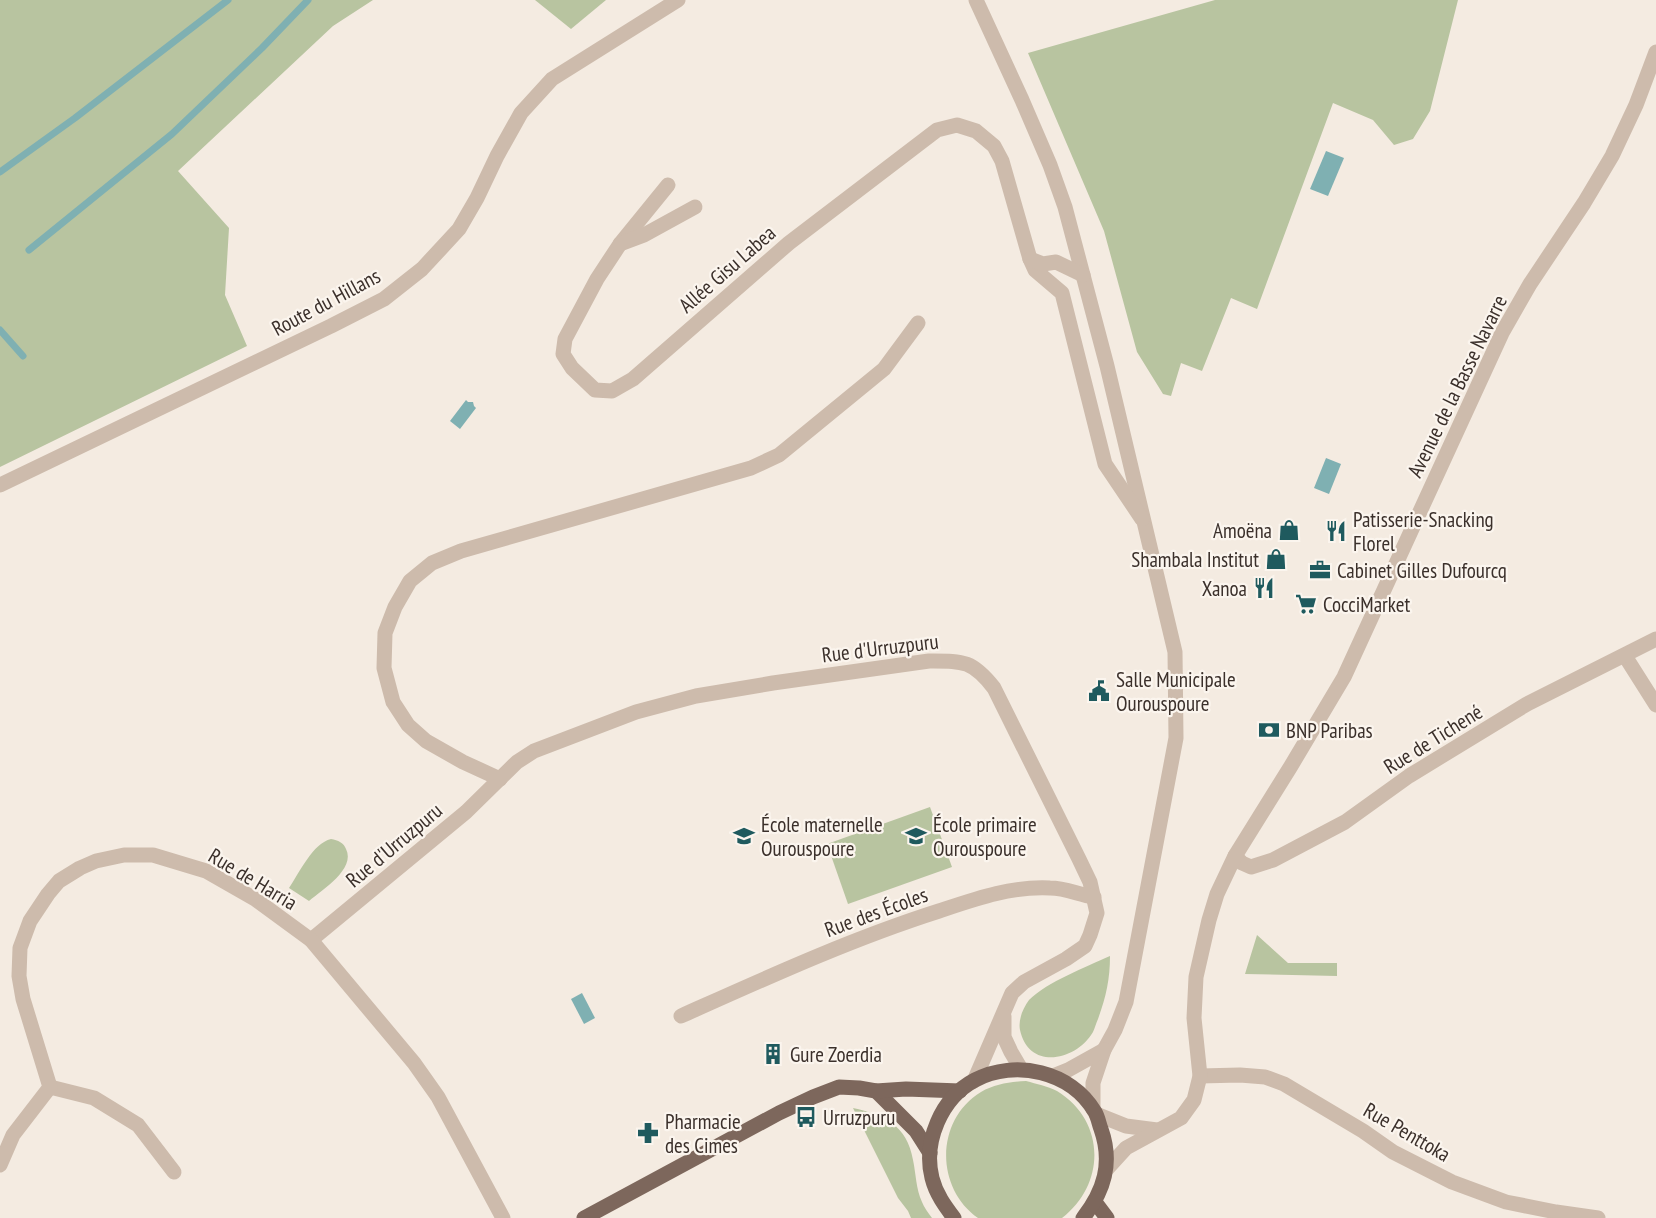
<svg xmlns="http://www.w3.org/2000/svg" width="1656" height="1218" viewBox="0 0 1656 1218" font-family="'PT Sans Narrow',sans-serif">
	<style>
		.green { fill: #b8c4a0 }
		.water { fill: #7fb0b2 }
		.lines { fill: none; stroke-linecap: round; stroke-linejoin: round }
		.stream { stroke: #7fb0b2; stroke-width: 7 }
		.minor { stroke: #cdbbac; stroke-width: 15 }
		.major { stroke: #7d675c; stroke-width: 15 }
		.labels { text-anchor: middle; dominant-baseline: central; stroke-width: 4.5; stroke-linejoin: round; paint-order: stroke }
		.street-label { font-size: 21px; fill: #3b302b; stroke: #fbf5ee }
		.poi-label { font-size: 21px; fill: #3b302b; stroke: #fbf5ee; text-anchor: start }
	</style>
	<rect width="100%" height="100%" fill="#f4ebe1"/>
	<!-- green -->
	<g class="green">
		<polygon points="0,0 373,0 333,26 178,171 229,228 225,295 247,346 0,467"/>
		<polygon points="535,0 606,0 571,29"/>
		<polygon points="1215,0 1458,0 1430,111 1413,139 1394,145 1373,120 1333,103 1257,309 1231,298 1202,371 1181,363 1171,396 1163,394 1137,352 1104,231 1028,53"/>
		<polygon points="930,807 952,867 848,904 827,844"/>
		<path d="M 331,839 C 338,840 344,843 346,849 C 356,869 322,890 309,901 L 289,888 C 299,873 313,843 331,839 Z"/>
		<polygon points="1257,935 1288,963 1337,963 1337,976 1245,974"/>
		<path d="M 1110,956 C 1110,979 1106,997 1098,1019 C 1096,1023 1095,1028 1093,1032 C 1076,1061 1029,1071 1020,1030 C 1018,1020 1023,1008 1029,1000 C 1047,982 1086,967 1110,956 Z"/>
		<path d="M 1026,1081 C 1037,1084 1047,1086 1057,1091 C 1106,1121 1106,1184 1062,1218 L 978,1218 C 935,1188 935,1120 981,1092 C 995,1084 1010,1082 1026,1081 Z"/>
		<path d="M 853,1108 C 884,1115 907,1125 913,1160 C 916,1174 916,1189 922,1202 C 924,1207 928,1213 932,1218 L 911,1218 L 908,1211 L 898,1198 Z"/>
	</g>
	<!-- water -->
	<g class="water">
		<polygon points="1326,151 1344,158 1328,196 1310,189"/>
		<polygon points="466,400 468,402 473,402 474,406 476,408 460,429 450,421"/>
		<polygon points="1326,458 1341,464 1329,494 1314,488"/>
		<polygon points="582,993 595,1018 584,1024 571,999"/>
	</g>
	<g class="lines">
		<!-- stream -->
		<g class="stream">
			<polyline points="0,172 75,118 228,0"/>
			<polyline points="29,250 172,134 262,48 308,0"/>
			<polyline points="0,330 23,356"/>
		</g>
		<!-- minor -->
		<g class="minor">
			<polyline points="976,0 1022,100 1050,165 1065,207 1107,366 1175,652 1176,738 1126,1002 1115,1030 1104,1050 1093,1083 1093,1109"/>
			<polyline points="668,185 620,244 597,279 565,339 563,354 572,368 595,390 612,391 633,379 789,243 937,130 957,125 976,131 994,146 1002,161 1030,259 1035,270 1062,293 1105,464 1142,519"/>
			<polyline points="620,244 644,235 695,207"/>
			<polyline points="1030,259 1043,264 1056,262 1083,275"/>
			<polyline points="0,485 331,326 384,299 422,269 459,229 477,198 497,156 521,113 552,79 678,0"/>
			<polyline points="1625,656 1656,705"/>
			<polyline points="500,779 463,762 426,741 408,725 393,702 384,668 385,633 395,607 410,581 432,563 461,551 751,468 779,455 884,369 918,323"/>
			<polyline points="1235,856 1242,863 1251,867 1273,860 1345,822 1409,776 1527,704 1656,639"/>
			<path d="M 311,940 L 466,812 L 517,762 L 534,751 L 636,712 L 696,696 L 773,683 L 929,661 C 963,661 972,660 994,688 L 1079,859 L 1090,882 L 1097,913 L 1090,935 L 1085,946 L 1066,959 L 1024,982 L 1012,993 L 974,1081"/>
			<path d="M 681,1016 C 766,978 851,939 939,911 C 975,899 1011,886 1050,888 C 1066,888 1079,895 1094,897"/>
			<polyline points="1004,1016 1004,1037 1011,1052 1021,1069"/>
			<polyline points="1053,1076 1068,1070 1104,1050"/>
			<polyline points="1200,1076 1240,1075 1265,1077 1284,1084 1363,1131 1393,1152 1452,1182 1506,1202 1556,1212 1598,1218"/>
			<polyline points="50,1087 94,1098 138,1125 174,1172"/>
			<polyline points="1096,1114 1126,1126 1157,1130"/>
			<polyline points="0,1165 13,1135 50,1087 23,999 19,976 20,948 30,921 48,894 59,881 80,868 96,861 124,855 153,855 206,871 255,899 311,940 414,1063 438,1097 503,1218"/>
			<polyline points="1106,1170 1126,1148 1181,1118 1194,1100 1200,1076 1194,1018 1196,977 1209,920 1217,894 1235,856 1291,766 1344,677 1502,333 1530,284 1584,203 1612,156 1636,105 1656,52"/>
		</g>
		<!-- major -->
		<g class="major">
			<polyline points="876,1091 916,1131 930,1153"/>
			<polyline points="1095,1202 1107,1218"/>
			<polyline points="584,1218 779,1113 813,1097 839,1087 859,1088 876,1091 906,1089 960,1091"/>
			<path d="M 954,1218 C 945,1206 936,1194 932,1178 C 923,1142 941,1098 975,1080 C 1015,1059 1071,1071 1095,1112 C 1098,1117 1099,1124 1101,1129 C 1113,1163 1104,1191 1083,1218"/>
		</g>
	</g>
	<!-- icons -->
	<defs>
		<symbol id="shop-bare" viewBox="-9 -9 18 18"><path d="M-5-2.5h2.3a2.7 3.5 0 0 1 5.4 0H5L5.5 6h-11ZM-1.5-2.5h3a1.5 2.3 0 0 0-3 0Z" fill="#1f5a5e" stroke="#fbf5ee" stroke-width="2.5" paint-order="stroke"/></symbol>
		<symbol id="restaurant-bare" viewBox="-9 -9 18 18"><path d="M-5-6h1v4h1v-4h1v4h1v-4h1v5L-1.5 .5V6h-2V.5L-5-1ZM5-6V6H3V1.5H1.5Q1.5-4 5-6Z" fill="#1f5a5e" stroke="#fbf5ee" stroke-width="2.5" paint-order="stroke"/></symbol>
		<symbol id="office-bare" viewBox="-9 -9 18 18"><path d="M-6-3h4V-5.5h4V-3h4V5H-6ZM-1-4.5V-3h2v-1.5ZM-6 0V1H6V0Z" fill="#1f5a5e" stroke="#fbf5ee" stroke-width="2.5" paint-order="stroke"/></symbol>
		<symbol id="supermarket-bare" viewBox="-9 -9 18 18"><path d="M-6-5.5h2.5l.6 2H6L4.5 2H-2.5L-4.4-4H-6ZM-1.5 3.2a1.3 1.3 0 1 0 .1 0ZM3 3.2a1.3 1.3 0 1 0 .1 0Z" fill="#1f5a5e" stroke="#fbf5ee" stroke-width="2.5" paint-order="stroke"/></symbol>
		<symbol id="civic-bare" viewBox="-9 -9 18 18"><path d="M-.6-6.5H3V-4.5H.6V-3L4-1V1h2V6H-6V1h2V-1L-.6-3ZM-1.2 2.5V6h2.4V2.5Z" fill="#1f5a5e" stroke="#fbf5ee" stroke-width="2.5" paint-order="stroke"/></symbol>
		<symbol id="bank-bare" viewBox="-9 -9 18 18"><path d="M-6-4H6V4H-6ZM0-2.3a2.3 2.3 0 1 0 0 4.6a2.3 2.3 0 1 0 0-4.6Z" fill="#1f5a5e" stroke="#fbf5ee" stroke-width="2.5" paint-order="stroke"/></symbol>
		<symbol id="school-bare" viewBox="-9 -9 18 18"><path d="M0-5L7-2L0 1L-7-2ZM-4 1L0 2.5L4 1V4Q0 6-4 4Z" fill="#1f5a5e" stroke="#fbf5ee" stroke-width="2.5" paint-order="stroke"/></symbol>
		<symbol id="building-bare" viewBox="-9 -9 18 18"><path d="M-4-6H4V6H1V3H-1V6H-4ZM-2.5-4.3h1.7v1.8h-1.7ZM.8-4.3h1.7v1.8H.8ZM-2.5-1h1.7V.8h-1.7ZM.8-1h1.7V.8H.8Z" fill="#1f5a5e" stroke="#fbf5ee" stroke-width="2.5" paint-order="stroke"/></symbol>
		<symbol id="bus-bare" viewBox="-9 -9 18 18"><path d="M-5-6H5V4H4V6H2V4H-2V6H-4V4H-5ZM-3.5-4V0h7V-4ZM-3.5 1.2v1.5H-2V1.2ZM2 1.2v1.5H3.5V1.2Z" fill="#1f5a5e" stroke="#fbf5ee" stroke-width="2.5" paint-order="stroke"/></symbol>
		<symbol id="pharmacy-bare" viewBox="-9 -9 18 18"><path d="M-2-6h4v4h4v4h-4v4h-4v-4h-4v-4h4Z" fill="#1f5a5e" stroke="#fbf5ee" stroke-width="2.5" paint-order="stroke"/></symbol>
	</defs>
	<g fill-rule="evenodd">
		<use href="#shop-bare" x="1274" y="515" width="30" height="30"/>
		<use href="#restaurant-bare" x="1321" y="516" width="30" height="30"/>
		<use href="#shop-bare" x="1261" y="544" width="30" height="30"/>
		<use href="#office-bare" x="1305" y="555" width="30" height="30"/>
		<use href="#restaurant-bare" x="1249" y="573" width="30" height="30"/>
		<use href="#supermarket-bare" x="1291" y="589" width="30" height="30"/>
		<use href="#civic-bare" x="1084" y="676" width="30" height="30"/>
		<use href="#bank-bare" x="1254" y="715" width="30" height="30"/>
		<use href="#school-bare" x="729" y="821" width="30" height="30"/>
		<use href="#school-bare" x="901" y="821" width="30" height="30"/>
		<use href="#building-bare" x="758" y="1039" width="30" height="30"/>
		<use href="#bus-bare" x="791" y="1102" width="30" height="30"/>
		<use href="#pharmacy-bare" x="633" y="1118" width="30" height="30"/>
	</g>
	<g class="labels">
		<!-- street labels -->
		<g class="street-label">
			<text transform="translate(727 269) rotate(-41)">Allée Gisu Labea</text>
			<text transform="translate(326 302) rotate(-28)">Route du Hillans</text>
			<text transform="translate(1457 386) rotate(-64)">Avenue de la Basse Navarre</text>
			<text transform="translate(880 648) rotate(-7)">Rue d'Urruzpuru</text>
			<text transform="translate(1433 739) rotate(-32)">Rue de Tichené</text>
			<text transform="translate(394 845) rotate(-40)">Rue d'Urruzpuru</text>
			<text transform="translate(253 879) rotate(31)">Rue de Harria</text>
			<text transform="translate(876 912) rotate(-20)">Rue des Écoles</text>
			<text transform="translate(1407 1132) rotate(30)">Rue Penttoka</text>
		</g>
		<!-- poi labels -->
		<g class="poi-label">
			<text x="1353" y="519">Patisserie-Snacking<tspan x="1353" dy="24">Florel</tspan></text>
			<text x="1272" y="530" text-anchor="end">Amoëna</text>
			<text x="1259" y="559" text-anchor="end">Shambala Institut</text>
			<text x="1337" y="570">Cabinet Gilles Dufourcq</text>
			<text x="1247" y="588" text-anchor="end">Xanoa</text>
			<text x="1323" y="604">CocciMarket</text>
			<text x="1116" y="679">Salle Municipale<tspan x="1116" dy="24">Ourouspoure</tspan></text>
			<text x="1286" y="730">BNP Paribas</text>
			<text x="761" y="824">École maternelle<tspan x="761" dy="24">Ourouspoure</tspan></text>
			<text x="933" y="824">École primaire<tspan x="933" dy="24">Ourouspoure</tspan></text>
			<text x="790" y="1054">Gure Zoerdia</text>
			<text x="823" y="1117">Urruzpuru</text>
			<text x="665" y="1121">Pharmacie<tspan x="665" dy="24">des Cimes</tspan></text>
		</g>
	</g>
</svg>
